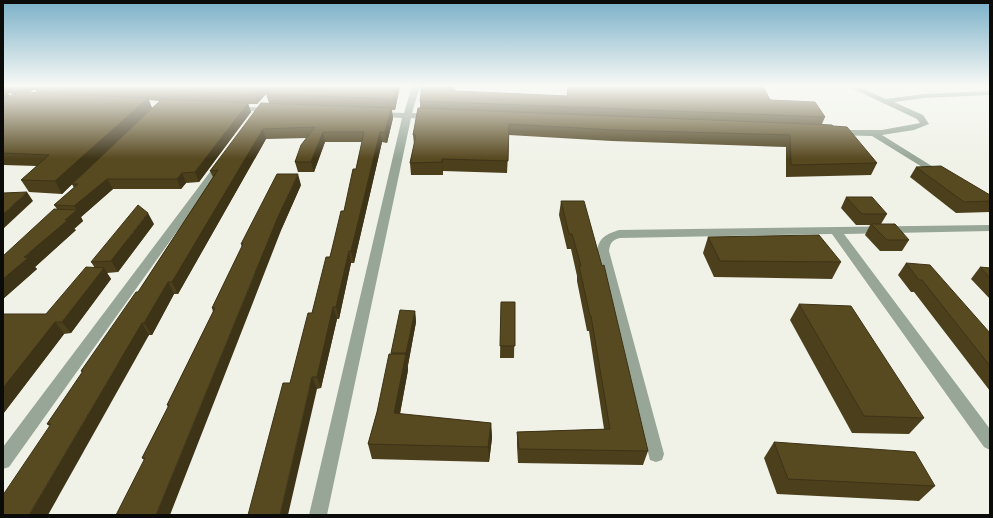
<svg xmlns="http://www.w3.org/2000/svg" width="993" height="518" viewBox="0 0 993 518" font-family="'DejaVu Sans',sans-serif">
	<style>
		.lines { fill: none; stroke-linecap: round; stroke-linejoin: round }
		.street { fill: #97a697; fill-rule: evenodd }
		.wall { fill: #4b3f1c; fill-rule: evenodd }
		.shaded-wall { fill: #3d3316 }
		.building { fill: #574920; stroke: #3d3316 }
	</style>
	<rect width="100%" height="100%" fill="#f0f2e8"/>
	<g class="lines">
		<!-- street -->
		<g class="street">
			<polygon points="412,86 420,86 412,113 431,114 435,117 431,120 411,118 327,515 309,515 402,118 376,116 372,114 376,112 404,113"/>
			<polygon points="847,86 857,86 886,99 924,94 990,91 990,95 924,98 894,102 923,115 929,124 914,130 882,135 943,173 945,175 943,177 940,178 872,136 834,135 834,131 837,130 882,130 920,123 917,119"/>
			<polygon points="231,106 271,108 275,110 271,112 234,110 230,108"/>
			<polygon points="222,159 225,160 225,164 9,467 3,469 3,447 219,160"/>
			<path d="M 990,225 L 990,231 L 844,234 L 990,429 L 990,450 L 984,447 L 832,234 L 620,238 C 612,240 610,243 609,251 L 664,454 L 662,460 L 656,462 L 650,460 L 597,251 C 599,237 607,234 619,230 Z"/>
		</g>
	</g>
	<!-- wall -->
	<g class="wall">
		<path d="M 3,86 L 400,86 L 395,110 L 392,110 L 393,118 L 387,143 L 382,142 L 354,263 L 351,263 L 339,319 L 337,319 L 321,388 L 317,389 L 290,383 L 344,211 L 356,169 L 362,142 L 325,142 L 314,172 L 298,172 L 295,162 L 307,138 L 266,139 L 178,294 L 174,294 L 152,335 L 149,335 L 49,426 L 47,424 L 82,373 L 81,371 L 138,292 L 213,177 L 210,171 L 269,103 L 266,94 L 257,104 L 248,104 L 251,112 L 199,182 L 186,183 L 181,189 L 113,189 L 81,217 L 83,221 L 74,229 L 76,230 L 35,267 L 37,269 L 3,299 L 57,209 L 54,205 L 74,188 L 72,184 L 62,194 L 29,192 L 21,180 L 37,166 L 3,165 ZM 35,89 L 36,92 L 30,92 ZM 8,93 L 14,94 L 10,96 ZM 149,100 L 160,101 L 152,108 Z"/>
		<polygon points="568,86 763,86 770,100 825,117 822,124 833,126 877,163 871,175 786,177 786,147 612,141 509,135 507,173 443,171 443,175 411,175 410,163 414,144 413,135 420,108 420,101 456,91 567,96"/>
		<polygon points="916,167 990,195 990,212 956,213 910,177"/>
		<polygon points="301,185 282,228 144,460 142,458 168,407 167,405 213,312 212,308 242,247 241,244"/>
		<polygon points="846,197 887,214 881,224 909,240 902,251 880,251 865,235 870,225 856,225 841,208"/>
		<polygon points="561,201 648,451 643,465 518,463 517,446 517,432 604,429 589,331 587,331 577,281 577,276 571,249 567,249 559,215"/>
		<polygon points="154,224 118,272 107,273 111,279 71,333 64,334 3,414 3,314 46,314 95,268 91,262"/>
		<polygon points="708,237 841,262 832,279 714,277 703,253"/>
		<polygon points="906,263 990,333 990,391 914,292 911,292 898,275"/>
		<polygon points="980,267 990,268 990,299 971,279"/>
		<polygon points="501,302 515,302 514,358 500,358"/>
		<polygon points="799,304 924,418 909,434 852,433 790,320"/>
		<polygon points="415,311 416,322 408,365 408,370 400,414 491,423 492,438 489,462 372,459 368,444 377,412 391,353"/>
		<polygon points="774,442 935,486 919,501 777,494 764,458"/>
	</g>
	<!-- shaded-wall -->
	<g class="shaded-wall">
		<polygon points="18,86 33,86 35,89 24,95"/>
		<polygon points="261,86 273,86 257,104 254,94"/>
		<polygon points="397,86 400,86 395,110 393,99"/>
		<polygon points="6,90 12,101 3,105 3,91"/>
		<polygon points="148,98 152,108 62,194 55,181"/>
		<polygon points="248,103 251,112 199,182 195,172"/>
		<polygon points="391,108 393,118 387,143 385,132"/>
		<polygon points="263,129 266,139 178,294 172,282"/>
		<polygon points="323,132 325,142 314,172 311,162"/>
		<polygon points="380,132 382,142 354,263 351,251"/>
		<polygon points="442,159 443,171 443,175 442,162"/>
		<polygon points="182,173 186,183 181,189 177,179"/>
		<polygon points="298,174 301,185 282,228 170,515 156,515 278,217"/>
		<polygon points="107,179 113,189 81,217 74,206"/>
		<polygon points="27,192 33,201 3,229 3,214"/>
		<polygon points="77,210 83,221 74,229 76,230 35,267 37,269 3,299 3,279 24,257"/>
		<polygon points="148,213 154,224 118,272 111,261"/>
		<polygon points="349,251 351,263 339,319 336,307"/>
		<polygon points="104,268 111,279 71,333 62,322"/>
		<polygon points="168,282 174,294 152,335 144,323"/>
		<polygon points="333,307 337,319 321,388 317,377"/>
		<polygon points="415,311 416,322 408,365 406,353"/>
		<polygon points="55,322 64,334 3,414 3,388"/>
		<polygon points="142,323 149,335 48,515 29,515"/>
		<polygon points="406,354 408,370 397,429 394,413"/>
		<polygon points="312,377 317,389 288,515 280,515"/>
		<polygon points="491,423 492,438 489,462 488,447"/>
	</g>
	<!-- building -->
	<g class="building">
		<polygon points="49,86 261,86 254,94"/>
		<polygon points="273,86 397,86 393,99 266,94"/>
		<polygon points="422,86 452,86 456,91 567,96 568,86 763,86 770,100 815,102 825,117 420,101"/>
		<polygon points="19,92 148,98 55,181 21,180 49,155 3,153 3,99"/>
		<polygon points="162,99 248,103 195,172 182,173 177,179 107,179 74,206 54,205 78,184 72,184"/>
		<polygon points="261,103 391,108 385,132 380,132 351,251 349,251 336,307 333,307 317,377 312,377 280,515 248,515 283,383 290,383 308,313 312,313 326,257 330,257 341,211 344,211 353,169 356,169 364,132 323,132 311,162 295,162 301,145 315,127 263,129 172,282 168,282 144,323 142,323 29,515 3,515 3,495 51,424 47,424 83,371 81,371 136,292 138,292 218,170 210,171"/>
		<polygon points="418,108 832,125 833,126 847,127 877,163 791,165 790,135 614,130 509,124 508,161 442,159 442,162 410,163 416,135 413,135"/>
		<polygon points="941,166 990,195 990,201 964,202 916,167"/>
		<polygon points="277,174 298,174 278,217 156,515 116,515 145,458 142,458 169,405 167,405 215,308 212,308 243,244 241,244"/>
		<polygon points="27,192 3,214 3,193"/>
		<polygon points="846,197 872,197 887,214 862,214"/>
		<polygon points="561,201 584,201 602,266 604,265 648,451 519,449 517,432 610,429 591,316 590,316 579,266 581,266 572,234 569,234"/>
		<polygon points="138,205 148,213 111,261 91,262"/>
		<polygon points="54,209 77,210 65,220 68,220 24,257 28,258 3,279 3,256"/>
		<polygon points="871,224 895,224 909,240 887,240"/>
		<polygon points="819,235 841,262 720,261 708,237"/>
		<polygon points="906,263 930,265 990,333 990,366 922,280 919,280"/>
		<polygon points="86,267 104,268 62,322 55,322 3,388 3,314 46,314"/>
		<polygon points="980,267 990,268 990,278"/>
		<polygon points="501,302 515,302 515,346 500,346"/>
		<polygon points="799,304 851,306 924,418 864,416"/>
		<polygon points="400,310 415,311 406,353 391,353"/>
		<polygon points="389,354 406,354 394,413 491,423 488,447 368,444 377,412"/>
		<polygon points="774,442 915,452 935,486 788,479"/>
	</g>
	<!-- sky -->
	<linearGradient id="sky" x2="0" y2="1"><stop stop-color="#7ab0c8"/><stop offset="0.54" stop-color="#f8f9f5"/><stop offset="1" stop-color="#f8f9f5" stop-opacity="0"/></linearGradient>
	<rect width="993" height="159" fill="url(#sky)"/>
	<!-- border -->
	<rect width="993" height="518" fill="none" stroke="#0b0c09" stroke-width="8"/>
</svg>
